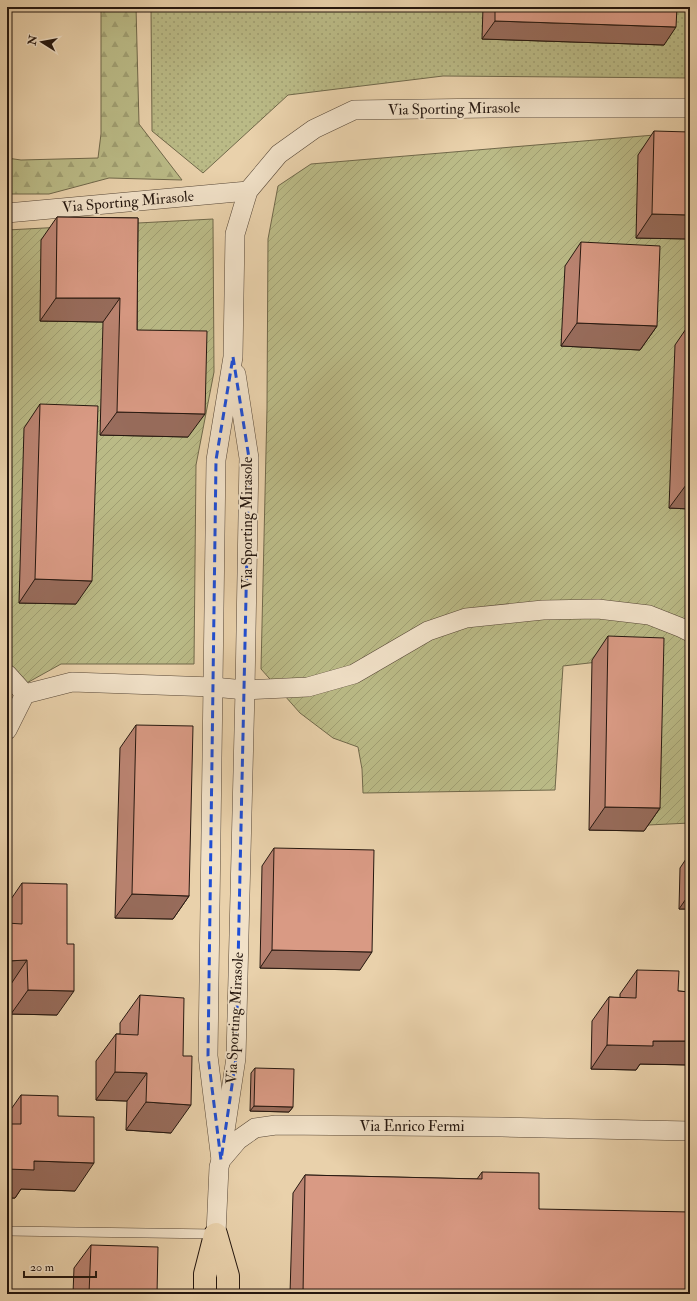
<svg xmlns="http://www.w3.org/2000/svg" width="697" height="1301" viewBox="0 0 697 1301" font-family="'IM FELL Double Pica',serif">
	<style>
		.grass { fill: url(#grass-dots); stroke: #70684a }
		.forest { fill: url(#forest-firs); stroke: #70684a }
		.garden { fill: url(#garden-furrows); stroke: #70684a }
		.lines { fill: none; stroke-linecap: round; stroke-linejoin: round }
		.service-casing { stroke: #564636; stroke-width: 10 }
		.minor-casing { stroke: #564636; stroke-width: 20 }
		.primary-casing { stroke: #25170f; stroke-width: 24 }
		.service { stroke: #f1e1c8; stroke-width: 9 }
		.minor { stroke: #f1e1c8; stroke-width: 19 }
		.primary { stroke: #e9d1ab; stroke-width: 22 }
		.wall { fill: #bb8472; stroke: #25170f }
		.shaded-wall { fill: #986c5c; stroke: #25170f }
		.building { fill: #d99a84; stroke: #25170f }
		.marked { fill: none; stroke: #1d4ed8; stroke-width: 3; stroke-dasharray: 8 5; stroke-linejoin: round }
		.labels { text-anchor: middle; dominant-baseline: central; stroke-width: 3.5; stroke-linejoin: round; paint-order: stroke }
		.street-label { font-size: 15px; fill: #25170f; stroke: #f1e1c8 }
	</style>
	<defs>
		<pattern id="grass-dots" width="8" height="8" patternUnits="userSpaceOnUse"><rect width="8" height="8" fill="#baba86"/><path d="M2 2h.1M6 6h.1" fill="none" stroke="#a09f72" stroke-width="1.8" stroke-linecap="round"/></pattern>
		<pattern id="forest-firs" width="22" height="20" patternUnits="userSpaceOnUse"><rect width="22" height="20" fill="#baba86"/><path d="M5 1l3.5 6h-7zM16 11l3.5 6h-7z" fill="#a09f72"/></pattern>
		<pattern id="garden-furrows" width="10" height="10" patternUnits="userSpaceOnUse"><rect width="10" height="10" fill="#baba86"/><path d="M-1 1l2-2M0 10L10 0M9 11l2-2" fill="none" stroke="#a09f72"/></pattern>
	</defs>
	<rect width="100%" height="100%" fill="#e9d1ab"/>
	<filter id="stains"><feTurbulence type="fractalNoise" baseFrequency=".005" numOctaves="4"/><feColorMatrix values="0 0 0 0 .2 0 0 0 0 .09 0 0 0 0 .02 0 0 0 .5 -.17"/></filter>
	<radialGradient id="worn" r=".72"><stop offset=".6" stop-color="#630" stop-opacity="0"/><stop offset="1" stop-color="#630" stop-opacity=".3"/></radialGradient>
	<!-- grass -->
	<polygon class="grass" points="151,7 690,7 690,78 443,76 288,95 203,173 152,131"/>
	<!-- forest -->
	<polygon class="forest" points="101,7 136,7 139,124 182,180 109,178 49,194 7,194 7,158 21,160 98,158 101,134"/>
	<!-- garden -->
	<g class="garden">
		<polygon points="690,132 690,823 648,825 650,656 563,666 555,790 363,793 362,769 358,747 333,738 300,713 261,669 267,408 268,239 278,186 311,164"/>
		<polygon points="213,219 214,372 196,465 194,664 61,664 7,694 7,230"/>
	</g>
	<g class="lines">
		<defs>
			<polyline id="service" points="7,1231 216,1234"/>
			<g id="minor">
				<polyline points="7,213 248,191"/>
				<polyline points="7,674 25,694"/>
				<polyline points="7,730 25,694 72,682 213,687 245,690 308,687 354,674 428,631 466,618 543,610 598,609 649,615 682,628 690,632"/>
				<polyline points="224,1137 236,1058 245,690 249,458 236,374"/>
				<polyline points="221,1160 208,1056 216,460 233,357 235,234 248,191 279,154 314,129 354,110 491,108 690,108"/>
				<polyline points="216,1234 219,1167 221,1160 238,1140 255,1128 276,1125 502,1127 690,1131"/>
			</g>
			<g id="primary">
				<polyline points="216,1234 228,1276 228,1294"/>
				<polyline points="205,1294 205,1274 215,1235"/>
			</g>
		</defs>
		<!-- service casing -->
		<use href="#service" class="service-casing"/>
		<!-- minor casing -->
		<use href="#minor" class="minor-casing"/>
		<!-- primary casing -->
		<use href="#primary" class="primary-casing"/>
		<!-- service -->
		<use href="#service" class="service"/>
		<!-- minor -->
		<use href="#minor" class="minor"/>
		<!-- primary -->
		<use href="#primary" class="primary"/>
	</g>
	<!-- wall -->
	<g class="wall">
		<polygon points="483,7 677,7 664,45 482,39"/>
		<polygon points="654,131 690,239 636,238 638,155"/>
		<polygon points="57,217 138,218 137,330 188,437 100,435 103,322 40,321 41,240"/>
		<polygon points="581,242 657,326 640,350 561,346 565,266"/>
		<polygon points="690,323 690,509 669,508 675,345"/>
		<polygon points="40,404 76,604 19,603 24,428"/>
		<polygon points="608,636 660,808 644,831 589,830 592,660"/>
		<polygon points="136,725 189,896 173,919 115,918 120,748"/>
		<polygon points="274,848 360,970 260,968 262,866"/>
		<polygon points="690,853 690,909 679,909 680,868"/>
		<polygon points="22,883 57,1015 11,1014 11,984 7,984 7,905"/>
		<polygon points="637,970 678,991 690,992 690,1065 640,1064 636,1070 591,1069 592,1021 609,997 620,998 620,994"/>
		<polygon points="140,995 171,1133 126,1130 127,1101 96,1100 96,1061 116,1034 120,1034 120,1023"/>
		<polygon points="255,1068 293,1107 289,1112 250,1111 251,1073"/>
		<polygon points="21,1095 58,1116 75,1191 21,1189 15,1198 7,1198 7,1115"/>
		<polygon points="482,1172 539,1209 690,1294 290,1294 293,1193 305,1175 477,1179"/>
		<polygon points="91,1245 157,1294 73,1294 74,1268"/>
	</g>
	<!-- shaded-wall -->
	<g class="shaded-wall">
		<polygon points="495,21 676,27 664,45 482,39"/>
		<polygon points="652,214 690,215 690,239 636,238"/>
		<polygon points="56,298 120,298 103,322 40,321"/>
		<polygon points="577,323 657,326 640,350 561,346"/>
		<polygon points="117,412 205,414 188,437 100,435"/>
		<polygon points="686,485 690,485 690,509 669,508"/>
		<polygon points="35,579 92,581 76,604 19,603"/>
		<polygon points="605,807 660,808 644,831 589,830"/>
		<polygon points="690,893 690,909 679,909"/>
		<polygon points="132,894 189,896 173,919 115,918"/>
		<polygon points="272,950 372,952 360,970 260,968"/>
		<polygon points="27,960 11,984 7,984 7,961"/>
		<polygon points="28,990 74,991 57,1015 11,1014"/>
		<polygon points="653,1041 690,1041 690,1065 640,1064 636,1070 591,1069 607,1045"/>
		<polygon points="115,1072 147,1073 127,1101 96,1100"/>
		<polygon points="146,1102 191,1105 171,1133 126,1130"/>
		<polygon points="254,1106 293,1107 289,1112 250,1111"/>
		<polygon points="34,1161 94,1163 75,1191 21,1189 15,1198 7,1198 7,1169"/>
	</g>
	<!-- building -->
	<g class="building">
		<polygon points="495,7 677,7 676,27 495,21"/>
		<polygon points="654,131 690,132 690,215 652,214"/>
		<polygon points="57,217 138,218 137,330 207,331 205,414 117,412 120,298 56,298"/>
		<polygon points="581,242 660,246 657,326 577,323"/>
		<polygon points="690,364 690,485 686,485"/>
		<polygon points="40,404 98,406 92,581 35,579"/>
		<polygon points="608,636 664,638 660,808 605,807"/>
		<polygon points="136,725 193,726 189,896 132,894"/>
		<polygon points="274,848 374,850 372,952 272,950"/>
		<polygon points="22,883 67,884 67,944 74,944 74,991 28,990 27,960 7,961 7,923 22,924"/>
		<polygon points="637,970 679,971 678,991 690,992 690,1041 653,1041 653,1046 607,1045 609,997 636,998"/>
		<polygon points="140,995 184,998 183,1056 192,1056 191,1105 146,1102 147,1073 115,1072 116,1034 138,1035"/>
		<polygon points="255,1068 294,1069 293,1107 254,1106"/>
		<polygon points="21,1095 58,1096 58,1116 94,1117 94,1163 34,1161 34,1170 7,1169 7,1124 21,1124"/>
		<polygon points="482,1172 539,1173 539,1209 690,1212 690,1294 303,1294 305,1175 482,1179"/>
		<polygon points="91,1245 158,1247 157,1294 89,1294"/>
	</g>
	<!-- marked area -->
	<path class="marked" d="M 233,357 L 249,458 L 236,1058 L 221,1160 L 208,1056 L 216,460 Z"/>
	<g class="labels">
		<!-- street labels -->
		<g class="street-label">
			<text transform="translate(454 109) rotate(-1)">Via Sporting Mirasole</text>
			<text transform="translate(128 202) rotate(-5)">Via Sporting Mirasole</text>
			<text transform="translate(247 523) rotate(-90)">Via Sporting Mirasole</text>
			<text transform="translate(235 1018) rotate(-87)">Via Sporting Mirasole</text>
			<text x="412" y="1126">Via Enrico Fermi</text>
		</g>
	</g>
	<!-- margin -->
	<rect width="697" height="1301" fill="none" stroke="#e9d1ab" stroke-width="24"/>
	<rect x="8" y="8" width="681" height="1285" fill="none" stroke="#25170f" stroke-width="2"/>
	<rect x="12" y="12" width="673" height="1277" fill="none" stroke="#25170f"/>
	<!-- north arrow -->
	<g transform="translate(42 42) rotate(281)" stroke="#f1e1c8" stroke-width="3" paint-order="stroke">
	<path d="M0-3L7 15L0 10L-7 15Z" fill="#25170f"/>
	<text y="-6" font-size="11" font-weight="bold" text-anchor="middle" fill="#25170f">N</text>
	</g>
	<!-- scale -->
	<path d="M24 1271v6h72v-6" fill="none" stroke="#25170f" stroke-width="2"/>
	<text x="30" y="1271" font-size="12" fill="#25170f" stroke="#f1e1c8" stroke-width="3" paint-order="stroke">20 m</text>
	<rect width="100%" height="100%" filter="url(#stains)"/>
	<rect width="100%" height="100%" fill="url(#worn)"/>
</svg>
